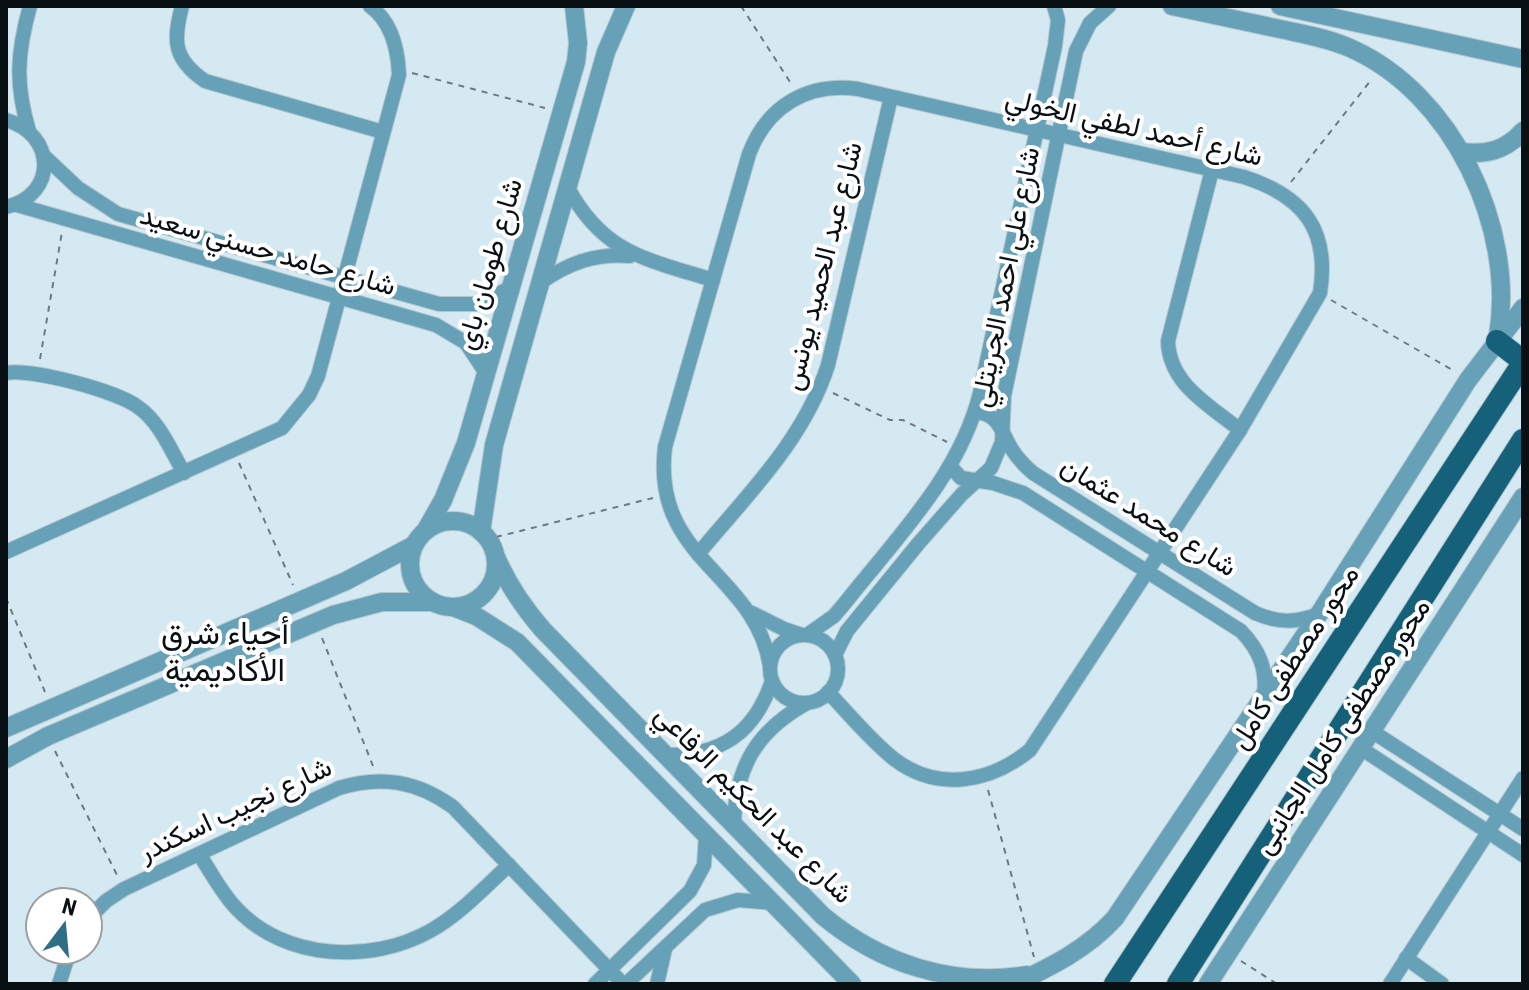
<svg xmlns="http://www.w3.org/2000/svg" width="1529" height="990" viewBox="0 0 1529 990" font-family="'Roboto Condensed',Vazirmatn,sans-serif">
	<style>
		.lines { fill: none; stroke-linecap: round; stroke-linejoin: round }
		.minor-casing { stroke: #b4c6ce; stroke-width: 16 }
		.tertiary-casing { stroke: #b4c6ce; stroke-width: 20 }
		.primary-casing { stroke: #b4c6ce; stroke-width: 24 }
		.path { stroke: #6d7a80; stroke-width: 2; stroke-dasharray: 6 6; stroke-linecap: butt }
		.minor { stroke: #66a1b8; stroke-width: 14 }
		.tertiary { stroke: #66a1b8; stroke-width: 18 }
		.primary { stroke: #16617a; stroke-width: 22 }
		.labels { text-anchor: middle; dominant-baseline: central; stroke-width: 8; stroke-linejoin: round; paint-order: stroke }
		.street-label { font-size: 28px; fill: #091013; stroke: #fff }
		.quarter-label { font-size: 32px; fill: #091013; stroke: #fff }
	</style>
	<rect width="100%" height="100%" fill="#d5e9f2"/>
	<g class="lines">
		<defs>
			<g id="minor">
				<path d="M 182,6 C 173,41 173,59 205,81 L 383,132"/>
				<path d="M 6,120 C 56,134 58,195 6,207"/>
				<path d="M 29,131 C 15,84 17,53 30,6"/>
				<polyline points="43,155 78,188 118,214 439,304 477,304 510,288"/>
				<path d="M 1212,170 L 1168,341 C 1169,384 1209,405 1240,430"/>
				<path d="M 568,188 C 604,254 646,259 713,280"/>
				<polyline points="17,205 436,325 466,343 486,373"/>
				<path d="M 540,283 C 568,263 596,253 630,256"/>
				<path d="M 6,373 C 31,368 117,391 138,407 C 160,422 171,451 184,473"/>
				<path d="M 976,412 C 999,414 1001,431 1011,448 C 1017,458 1025,466 1033,473 L 1255,613 C 1278,623 1296,623 1319,614"/>
				<path d="M 950,466 L 961,478 L 993,483 L 1023,493 L 1241,631 C 1260,651 1267,669 1264,696"/>
				<path d="M 6,552 L 282,428 L 309,395 L 318,376 L 399,75 C 398,49 392,22 370,6"/>
				<path d="M 698,554 C 747,495 804,440 828,365 L 891,97"/>
				<polyline points="752,613 784,629 802,635"/>
				<path d="M 807,635 L 834,616 L 845,603 C 896,538 960,475 980,393 L 1055,46 L 1058,20 L 1054,6"/>
				<circle cx="804" cy="669" r="34"/>
				<polyline points="835,655 847,631 918,544 962,494 991,468 1002,442 1004,396 1076,51 1090,23 1109,6"/>
				<path d="M 770,666 C 755,572 651,560 665,447 L 749,154 C 767,106 808,82 858,89 L 1244,177 C 1303,196 1330,229 1320,293 L 1240,430 L 1030,750 C 990,783 937,792 894,759 C 870,740 849,714 828,692"/>
				<polyline points="1373,732 1523,829"/>
				<polyline points="1362,749 1523,855"/>
				<path d="M 665,755 C 720,756 754,734 772,681"/>
				<path d="M 734,826 C 735,768 756,731 807,703"/>
				<path d="M 199,854 C 211,872 222,894 237,909 C 285,960 371,964 430,931 C 459,915 484,888 509,865"/>
				<path d="M 88,919 L 106,901 L 124,889 L 339,788 C 381,775 417,781 453,807 L 623,984"/>
				<polyline points="1406,958 1442,984"/>
				<polyline points="59,984 70,950"/>
				<polyline points="595,984 690,891 704,865 706,835"/>
				<polyline points="626,984 705,910 738,900 773,903"/>
				<polyline points="657,984 665,949"/>
				<polyline points="1390,984 1523,778"/>
			</g>
			<g id="tertiary">
				<path d="M 1172,6 C 1208,14 1244,21 1280,29 C 1303,34 1328,38 1350,48 C 1453,93 1516,228 1498,336"/>
				<polyline points="1280,6 1523,59"/>
				<path d="M 1461,152 C 1486,155 1505,151 1523,131"/>
				<circle cx="453" cy="564" r="43"/>
				<polyline points="426,530 443,500 466,443 576,62 578,43 574,6"/>
				<polyline points="481,532 494,445 606,52 626,6"/>
				<path d="M 496,557 C 508,585 523,607 543,630 L 823,916 C 881,964 952,987 1027,975"/>
				<polyline points="453,607 476,616 517,642 852,984"/>
				<polyline points="6,728 346,581 414,545"/>
				<polyline points="6,759 48,736 333,615 382,602 433,602"/>
				<path d="M 1015,984 C 1052,966 1087,949 1115,918 L 1319,614 L 1468,380 L 1523,308"/>
				<polyline points="1208,984 1523,497"/>
			</g>
			<g id="primary">
				<polyline points="1497,341 1523,361"/>
				<polyline points="1115,984 1523,363"/>
				<polyline points="1178,984 1523,440"/>
			</g>
		</defs>
		<!-- minor casing -->
		<use href="#minor" class="minor-casing"/>
		<!-- tertiary casing -->
		<use href="#tertiary" class="tertiary-casing"/>
		<!-- primary casing -->
		<use href="#primary" class="primary-casing"/>
		<!-- path -->
		<g class="path">
			<polyline points="741,6 792,85"/>
			<polyline points="412,73 545,108"/>
			<polyline points="1291,182 1371,80"/>
			<polyline points="1331,300 1454,371"/>
			<polyline points="40,359 62,232"/>
			<polyline points="833,393 890,420 903,420 947,442"/>
			<polyline points="239,463 293,585"/>
			<polyline points="496,537 653,498"/>
			<polyline points="6,598 45,692"/>
			<polyline points="322,638 373,766"/>
			<polyline points="55,751 118,877"/>
			<polyline points="988,790 1034,957"/>
			<polyline points="1241,961 1277,984"/>
		</g>
		<!-- minor -->
		<use href="#minor" class="minor"/>
		<!-- tertiary -->
		<use href="#tertiary" class="tertiary"/>
		<!-- primary -->
		<use href="#primary" class="primary"/>
	</g>
	<g class="labels">
		<!-- street labels -->
		<g class="street-label">
			<text transform="translate(1134 127) rotate(13)">شارع أحمد لطفي الخولي</text>
			<text transform="translate(268 250) rotate(16)">شارع حامد حسني سعيد</text>
			<text transform="translate(489 264) rotate(-74)">شارع طومان باي</text>
			<text transform="translate(822 266) rotate(-76)">شارع عبد الحميد يونس</text>
			<text transform="translate(1005 277) rotate(-79)">شارع علي احمد الجريتلي</text>
			<text transform="translate(1149 516) rotate(32)">شارع محمد عثمان</text>
			<text transform="translate(1294 657) rotate(-57)">محور مصطفى كامل</text>
			<text transform="translate(1342 726) rotate(-57)">محور مصطفى كامل الجانبى</text>
			<text transform="translate(754 804) rotate(45)">شارع عبد الحكيم الرفاعي</text>
			<text transform="translate(235 809) rotate(-25)">شارع نجيب اسكندر</text>
		</g>
		<!-- quarter labels -->
		<g class="quarter-label">
			<text x="225" y="633">أحياء شرق<tspan x="225" dy="37">الأكاديمية</tspan></text>
		</g>
	</g>
	<!-- border -->
	<rect width="1529" height="990" fill="none" stroke="#091013" stroke-width="16"/>
	<!-- north arrow -->
	<g transform="translate(64 926) rotate(16)"><circle r="38" fill="#ffffff" stroke="#9d9fa1" stroke-width="2"/>
	<path d="M0-6L14 30L0 20L-14 30Z" fill="#306e84"/>
	<text y="-12" font-size="22" font-weight="bold" text-anchor="middle" fill="#091013">N</text>
	</g>
</svg>
